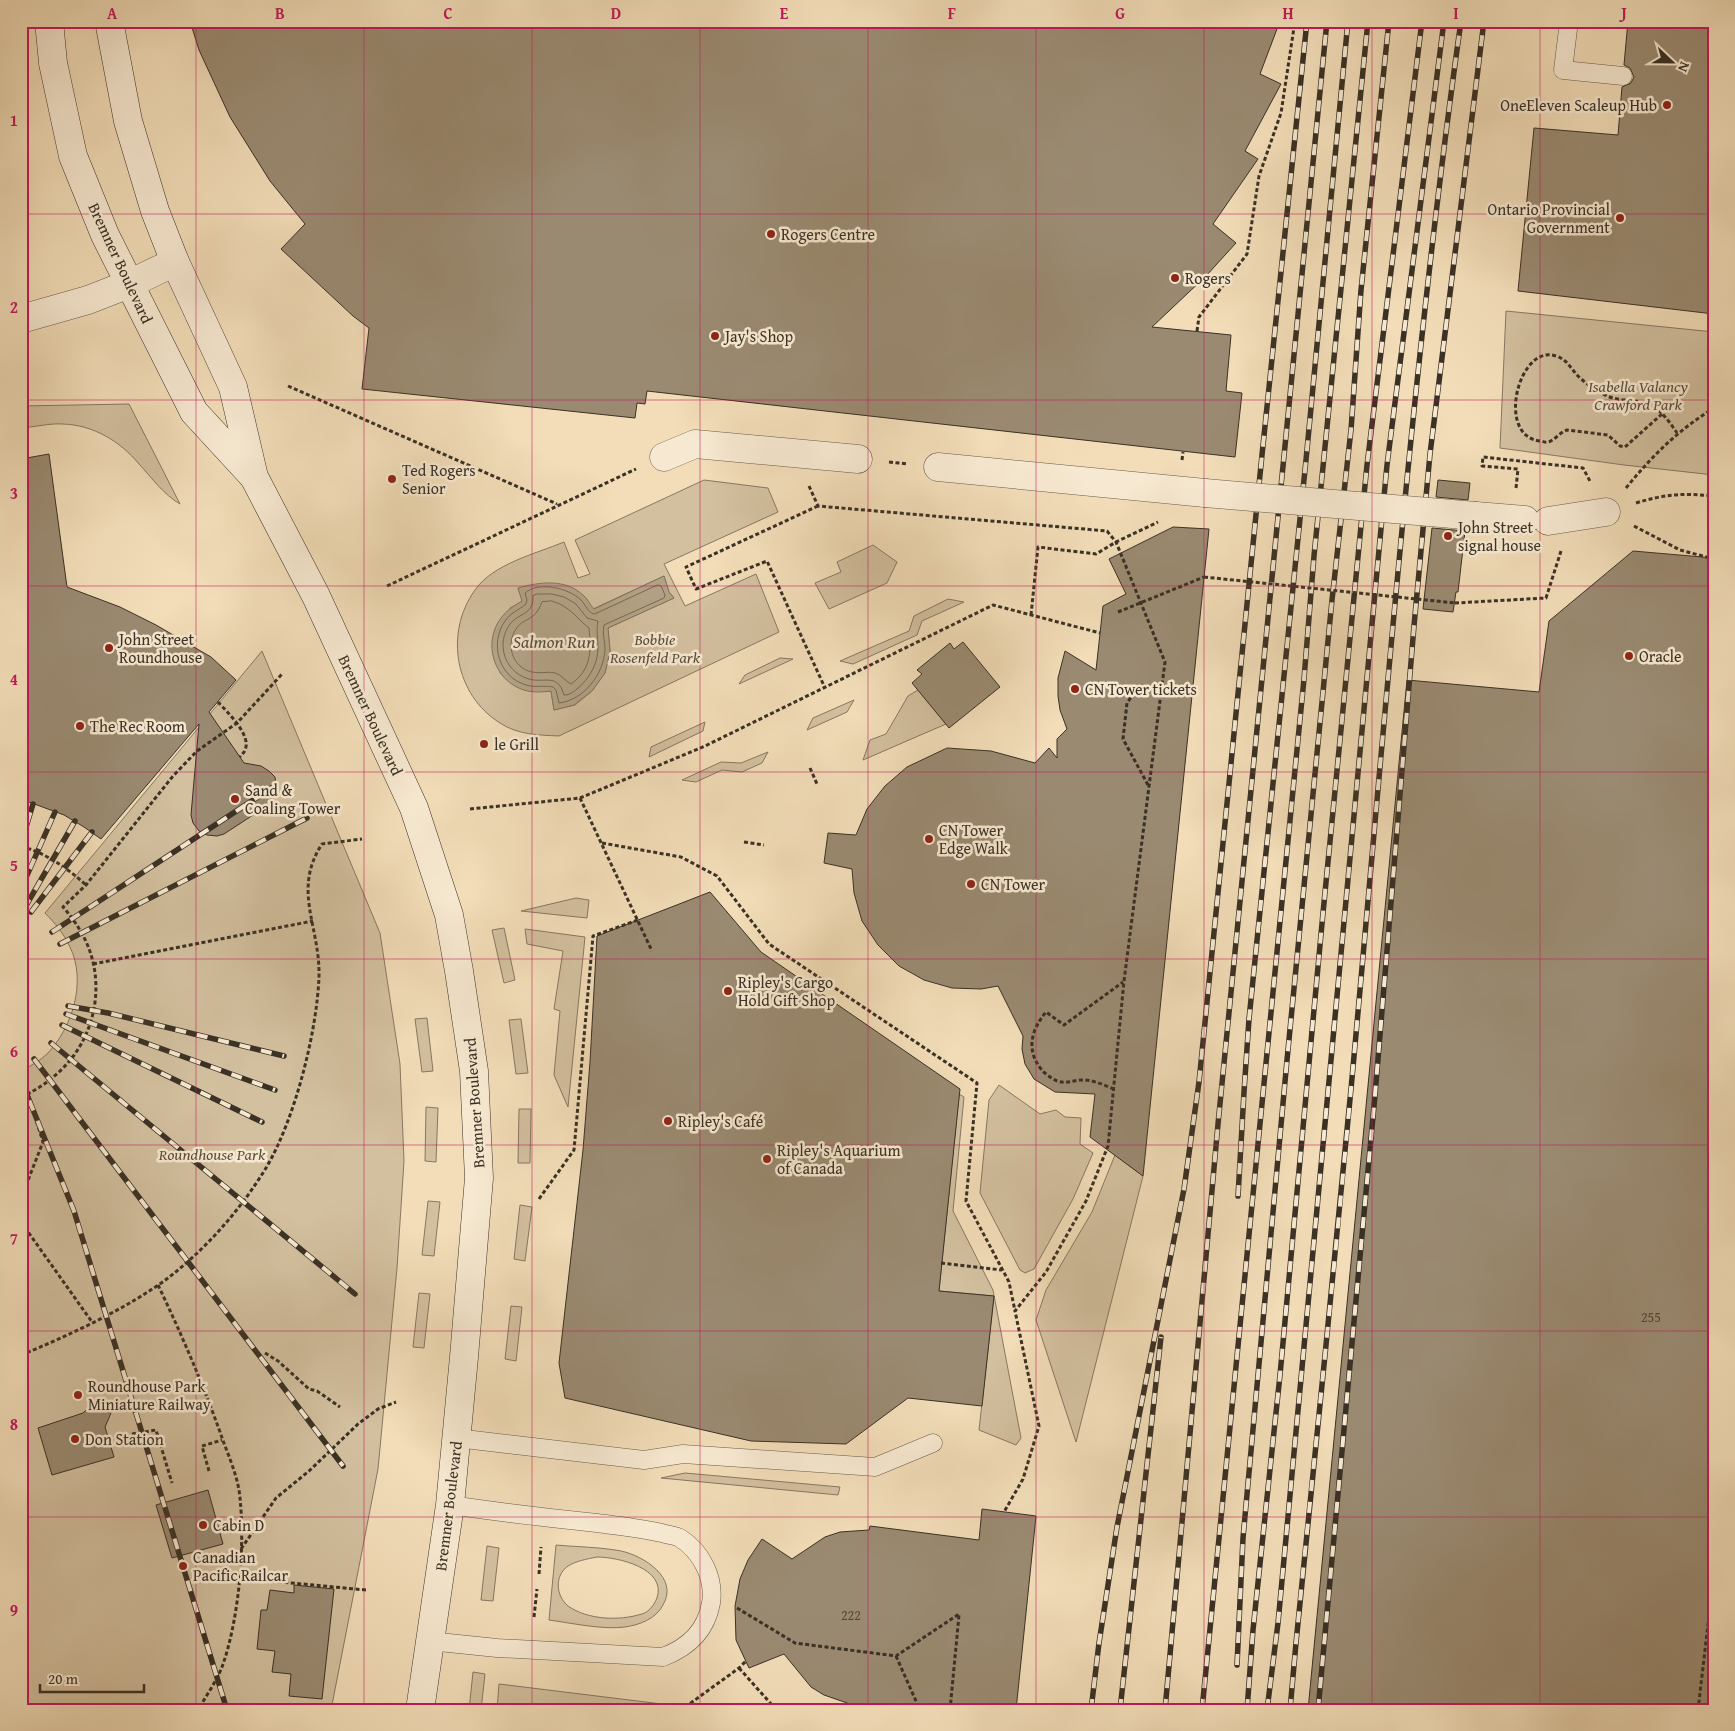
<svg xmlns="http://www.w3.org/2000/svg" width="1735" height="1731" viewBox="0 0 1735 1731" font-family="'Gentium Book Plus',serif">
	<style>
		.green { fill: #d3c09f; stroke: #867862; fill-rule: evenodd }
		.water { fill: #b3a386; stroke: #83755f }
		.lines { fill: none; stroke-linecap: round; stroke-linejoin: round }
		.shore { stroke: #766a56; stroke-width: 1 }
		.building { fill: #9a8a71; stroke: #3a3125 }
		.lane-casing { stroke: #685c4a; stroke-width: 19 }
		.street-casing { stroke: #685c4a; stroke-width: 29 }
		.secondary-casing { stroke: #3a3125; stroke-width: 29 }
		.path { stroke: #3a3125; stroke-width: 3; stroke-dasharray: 4 2.5; stroke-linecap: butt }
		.lane { stroke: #f7e9d1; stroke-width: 18 }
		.street { stroke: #f7e9d1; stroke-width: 28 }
		.secondary { stroke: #f7e9d1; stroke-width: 28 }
		.rail-casing { stroke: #3a3125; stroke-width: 5.5 }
		.rail { stroke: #f7e9d1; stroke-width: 4; stroke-dasharray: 11; stroke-linecap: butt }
		.street-bridge-casing { stroke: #685c4a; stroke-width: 29; stroke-linecap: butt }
		.path-bridge { stroke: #3a3125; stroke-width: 3; stroke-dasharray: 4 2.5; stroke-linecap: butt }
		.street-bridge { stroke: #f7e9d1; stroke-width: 28 }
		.grid { fill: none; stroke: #c2185b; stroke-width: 1; stroke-opacity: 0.55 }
		.poi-dot { fill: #8f2418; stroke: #f7e9d1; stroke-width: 2 }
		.labels { text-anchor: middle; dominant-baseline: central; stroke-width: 5; stroke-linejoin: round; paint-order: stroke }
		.number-label { font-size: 14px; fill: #524738 }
		.poi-label { font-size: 16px; fill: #3a3125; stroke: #f7e9d1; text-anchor: start }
		.street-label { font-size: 16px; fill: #3a3125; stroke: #f7e9d1 }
		.park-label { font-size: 16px; font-style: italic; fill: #594e3d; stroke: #f7e9d1 }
		.water-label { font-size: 18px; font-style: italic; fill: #584e3d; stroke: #f7e9d1 }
		.neatline { fill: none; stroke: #c2185b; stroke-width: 2 }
		.grid-label { font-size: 16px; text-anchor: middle; font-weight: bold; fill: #c2185b }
	</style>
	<rect width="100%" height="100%" fill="#f2ddb8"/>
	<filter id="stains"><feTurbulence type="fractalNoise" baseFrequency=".004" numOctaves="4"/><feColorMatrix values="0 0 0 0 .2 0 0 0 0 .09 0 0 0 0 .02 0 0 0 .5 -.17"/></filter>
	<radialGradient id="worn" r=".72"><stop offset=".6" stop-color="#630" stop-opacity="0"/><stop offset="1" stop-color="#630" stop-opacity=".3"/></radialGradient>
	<!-- green -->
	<g class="green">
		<polygon points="1506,311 1714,332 1714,475 1624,465 1500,448"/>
		<path d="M 129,404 L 180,504 C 163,494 152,478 139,464 C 120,441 93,425 63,424 C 50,423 35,427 21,428 L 21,406 Z"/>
		<path d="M 704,480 L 768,488 L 778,512 L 664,564 L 685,606 L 756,574 L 779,632 L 559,736 C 539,735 518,735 500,723 C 455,695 444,633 475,590 C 493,564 535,554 564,542 L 578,578 L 590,574 L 575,540 ZM 664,576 L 669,592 L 674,598 L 608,628 L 610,651 L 605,673 L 592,691 L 575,705 L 554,710 L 551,691 C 528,693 517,689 500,673 L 510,608 L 523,601 L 518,588 L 593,609 Z"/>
		<polygon points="873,545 897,562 887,583 829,609 815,583 841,572 837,562"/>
		<polygon points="948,599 964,602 922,621 917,635 853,664 840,661 909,631 914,616"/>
		<path d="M 262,651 L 380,933 L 400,1064 L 404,1161 L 397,1268 L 378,1469 L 331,1710 L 21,1710 L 21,1072 C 29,1066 40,1061 47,1054 C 72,1028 87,982 70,947 C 64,934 55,923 45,913 Z"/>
		<polygon points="780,658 793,659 739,684 745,675"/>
		<polygon points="918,690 946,724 863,760 870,740 886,734 908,696"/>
		<polygon points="854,700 847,712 807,730 813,718"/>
		<polygon points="705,722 703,731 649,757 651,747"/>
		<polygon points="768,752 762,763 742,772 722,770 696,782 682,780 721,762 741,763"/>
		<polygon points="576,898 589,900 587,918 521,911"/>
		<polygon points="504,928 515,980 504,983 492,930"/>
		<polygon points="525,929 585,937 568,1107 554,1075 560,1011 554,1009 563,951 527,944"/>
		<polygon points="427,1018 433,1071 422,1072 415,1019"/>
		<polygon points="521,1019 528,1073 516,1074 509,1020"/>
		<polygon points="999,1085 1040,1114 1056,1110 1065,1117 1081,1118 1080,1144 1093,1153 1073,1199 1034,1269 1025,1273 1020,1270 980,1193 989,1100"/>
		<polygon points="959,1094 964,1097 953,1211 993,1290 1021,1438 1016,1445 979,1430 994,1296 939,1291"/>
		<polygon points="426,1107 438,1108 436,1162 425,1161"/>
		<polygon points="519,1109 531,1109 530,1163 518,1163"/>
		<polygon points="1115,1155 1143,1176 1076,1442 1036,1320 1046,1290 1092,1212"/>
		<polygon points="428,1201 440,1202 434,1256 422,1255"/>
		<polygon points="520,1205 532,1207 525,1261 514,1259"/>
		<polygon points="419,1293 430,1294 424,1348 413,1347"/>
		<polygon points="511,1306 522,1307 516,1361 505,1359"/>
		<polygon points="685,1473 840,1487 838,1495 661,1478"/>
		<path d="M 556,1545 C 577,1547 600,1547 621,1551 C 644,1556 679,1578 663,1605 C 656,1619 639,1625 625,1627 C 603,1630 571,1623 549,1620 ZM 597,1557 C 617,1557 667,1568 657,1598 C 654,1605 649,1612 642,1614 C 619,1621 588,1620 568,1606 C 556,1596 554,1576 568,1566 C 576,1561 587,1559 597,1557 Z"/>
		<polygon points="487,1546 499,1548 493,1601 481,1600"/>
		<polygon points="473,1672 485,1674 481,1710 469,1710"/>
		<polygon points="499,1684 670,1705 698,1710 497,1710"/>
	</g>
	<!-- water -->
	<path class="water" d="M 664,576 L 669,592 L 674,598 L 608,628 L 610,651 L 605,673 L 592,691 L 574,705 L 554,710 L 551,691 C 543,692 533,693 524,690 C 494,681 482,643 501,618 C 507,610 514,606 522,601 L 518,588 C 539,582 566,578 584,596 C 588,599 590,605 594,609 Z"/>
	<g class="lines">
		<!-- shore -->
		<g class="shore">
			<path d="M 658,585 L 661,586 L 665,595 L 664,598 L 604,625 C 602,633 605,641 605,649 C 604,674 584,700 559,703 L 556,690 L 553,687 C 544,685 535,688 526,685 C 499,677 489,644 505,621 C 510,613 519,610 526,604 L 527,600 L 525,593 C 538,581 569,588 581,600 C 586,605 587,612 594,614 Z"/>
			<path d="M 537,594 L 552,594 L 564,597 L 576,604 L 587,618 L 598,621 C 596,631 598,639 598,648 C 598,664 589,679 577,689 C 573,692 570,695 564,695 C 557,671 543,685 526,678 C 504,670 496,643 510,624 C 520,612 534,615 533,596 Z"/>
			<path d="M 552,601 C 571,607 575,617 589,628 C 591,651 592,669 571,684 C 565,681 562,675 555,673 C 548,671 540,674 532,672 C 513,668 505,645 516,629 C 525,616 534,623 542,602 Z"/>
		</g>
	</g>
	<!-- building -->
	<g class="building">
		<polygon points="190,21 1280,21 1260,74 1281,84 1245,151 1258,159 1213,224 1236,243 1206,276 1152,327 1231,335 1226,391 1242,393 1235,457 647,391 645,404 637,403 635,418 362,389 369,328 353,316 281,249 305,224 270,181 230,117 199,50"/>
		<polygon points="1628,21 1714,21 1714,314 1518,291 1534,128 1618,135 1622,87 1631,83 1634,77 1630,68 1624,65"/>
		<polygon points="49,454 67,587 120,607 156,625 211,657 236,680 209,712 244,763 261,766 269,771 275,777 277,792 270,804 224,834 217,836 207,835 199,831 193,823 191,815 199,724 101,839 84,827 64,815 21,799 21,459"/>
		<polygon points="1438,480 1470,483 1468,500 1436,497"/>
		<polygon points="1173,527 1209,529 1143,1176 1090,1137 1095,1094 1055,1092 1034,1079 1025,1064 1022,1049 1023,1036 998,986 981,989 952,988 924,980 899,966 878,945 862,921 854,893 852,869 824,863 828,833 856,835 867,809 885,786 907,767 947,748 991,751 1035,763 1049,748 1057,758 1057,739 1067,729 1060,710 1058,696 1058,678 1065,651 1096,670 1103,606 1126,594 1109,559"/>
		<polygon points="1432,528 1465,531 1458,592 1456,592 1453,612 1423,609"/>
		<polygon points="1633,551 1714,558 1714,1710 1308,1710 1407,680 1539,692 1549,621"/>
		<polygon points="963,642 1000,687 949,728 912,683 922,674 917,670 950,643 954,649"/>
		<polygon points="710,892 761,952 960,1089 939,1291 994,1296 982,1406 908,1398 846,1444 751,1441 565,1398 559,1363 583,1150 590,1062 597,936"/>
		<polygon points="90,1407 111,1413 105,1427 114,1457 52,1475 38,1428 83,1413"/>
		<polygon points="208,1490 223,1544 172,1558 156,1505"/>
		<polygon points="982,1509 1036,1516 1016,1710 850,1710 850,1704 824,1695 811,1687 784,1654 749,1668 736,1640 735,1606 740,1579 748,1560 762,1539 792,1559 825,1537 840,1532 869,1530 870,1526 979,1540"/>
		<polygon points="294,1585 334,1589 322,1699 289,1696 291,1674 272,1672 275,1651 257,1649 261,1610 267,1610 270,1590 294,1593"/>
	</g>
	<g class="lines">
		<defs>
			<g id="lane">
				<polyline points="1569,21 1563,70 1623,76"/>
				<polyline points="456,1438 644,1460 683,1454 875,1467 933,1443"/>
				<path d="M 429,1641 L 497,1648 L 663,1657 C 689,1647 706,1631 711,1603 C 715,1578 701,1551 680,1538 C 675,1535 667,1535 662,1533 C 640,1528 619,1526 597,1523 C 548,1518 499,1512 450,1505"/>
			</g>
			<g id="street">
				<polyline points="21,319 88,300 129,284 175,262"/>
				<polyline points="664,457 695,444 858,459"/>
				<polyline points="938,467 1205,493"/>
				<polyline points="1476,516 1525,520"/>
				<polyline points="1548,521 1606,512"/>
			</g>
			<g id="secondary">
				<polyline points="49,21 53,63 73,156 105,235 194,412 253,476"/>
				<polyline points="109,21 128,121 155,211 175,262 233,387 254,477 316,596 414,808 449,915 459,971 474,1071 479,1178 464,1357 450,1505 420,1710"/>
			</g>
		</defs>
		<!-- lane casing -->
		<use href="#lane" class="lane-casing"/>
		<!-- street casing -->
		<use href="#street" class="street-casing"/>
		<!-- secondary casing -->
		<use href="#secondary" class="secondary-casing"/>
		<!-- path -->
		<g class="path">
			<polyline points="1197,331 1199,317 1247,254 1259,176 1281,113 1295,21"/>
			<polyline points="288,386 557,504"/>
			<path d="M 1662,414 L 1625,447 L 1620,446 L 1608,435 L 1567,430 C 1560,432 1554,441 1548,442 C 1545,443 1543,441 1540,441 C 1495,436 1519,343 1556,356 C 1567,359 1571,369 1578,376 C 1586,384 1597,391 1607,396 C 1621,402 1638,399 1651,405 C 1662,411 1671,424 1677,433"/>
			<polyline points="1182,460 1183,452"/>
			<polyline points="889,462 908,464"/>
			<polyline points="809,486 818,506 1107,531 1116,542 1165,662 1124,981 1108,1146 1086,1201 1046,1272 1015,1311 1039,1426 1023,1479 1004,1512"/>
			<polyline points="1516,488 1518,469 1482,466 1483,457 1583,468 1591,483"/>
			<path d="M 1626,488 C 1652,456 1678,430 1714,408"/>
			<path d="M 1636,503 C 1665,494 1683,493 1714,496"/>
			<polyline points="818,506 686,567 696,589 767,561 825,688"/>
			<polyline points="1634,526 1680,550 1714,559"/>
			<polyline points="387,586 636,469"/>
			<polyline points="1455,603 1546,598 1561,551"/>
			<polyline points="1118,612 1204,577"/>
			<polyline points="1031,615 1038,547 1096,554 1116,542 1158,522"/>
			<path d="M 218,702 C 227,712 252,735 245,750 C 244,753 242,754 240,757"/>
			<polyline points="810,768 817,784"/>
			<polyline points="1148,785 1123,739 1127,703 1139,686 1161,690"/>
			<polyline points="580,798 652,951"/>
			<polyline points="470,809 580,798 705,746 993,605 1100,633"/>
			<polyline points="744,842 764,845"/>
			<polyline points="602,843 681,857 717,876 769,944 977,1083 966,1201 1009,1282 1015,1311"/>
			<path d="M 21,846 C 47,854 66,867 86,885"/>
			<polyline points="93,964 313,921"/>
			<path d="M 1114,1089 C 1104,1085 1091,1079 1080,1080 C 1072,1081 1065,1084 1057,1081 C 1051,1078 1045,1074 1041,1069 C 1026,1050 1031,1030 1046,1012 L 1064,1025 L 1123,982"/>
			<path d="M 21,1097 C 37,1090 50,1081 62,1069 C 98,1034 107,976 81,932 C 76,923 70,915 63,907 L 86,885 L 173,776 L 197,751 L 237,723 L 283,673"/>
			<polyline points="21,1198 43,1142 28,1094"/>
			<polyline points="539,1199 574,1150 593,936 638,920"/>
			<polyline points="21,1222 92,1322"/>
			<polyline points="941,1263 1002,1270"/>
			<path d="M 158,1285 C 181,1333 202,1382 220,1432 C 227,1453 238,1475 240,1498 C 245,1547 239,1620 222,1667 C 216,1682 206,1696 198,1710"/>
			<polyline points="265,1353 278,1361 309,1389 317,1391 340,1407"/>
			<path d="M 21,1355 C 68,1336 128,1308 168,1278 C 207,1248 241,1209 266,1168 C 295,1119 317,1032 319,976 C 320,926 292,890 322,844 L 362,839"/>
			<polyline points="209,1471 202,1446 222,1440"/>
			<polyline points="241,1549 276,1498 309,1471 358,1424 378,1409 396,1402"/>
			<polyline points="539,1574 541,1547"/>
			<polyline points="239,1578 366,1590"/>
			<polyline points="737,1608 795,1643 896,1656 959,1614"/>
			<polyline points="534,1617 537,1589"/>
			<polyline points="896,1656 920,1710"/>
			<polyline points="739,1668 772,1705 768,1710"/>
			<polyline points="689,1705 706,1706 706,1710"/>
			<polyline points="772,1705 781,1710"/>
			<polyline points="679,1710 688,1705 739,1668 746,1661"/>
			<polyline points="950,1710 959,1615"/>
			<polyline points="1698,1710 1714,1573"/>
		</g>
		<!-- lane -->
		<use href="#lane" class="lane"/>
		<!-- street -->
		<use href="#street" class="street"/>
		<!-- secondary -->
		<use href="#secondary" class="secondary"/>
		<defs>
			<g id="rail">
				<polyline points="21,844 33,804"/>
				<polyline points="21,889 55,812"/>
				<polyline points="24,909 75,821"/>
				<polyline points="31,912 92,832"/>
				<polyline points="52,932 273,787"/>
				<polyline points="60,944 307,818"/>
				<polyline points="68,1006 108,1013 284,1056"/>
				<polyline points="66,1014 275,1090"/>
				<polyline points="62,1025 262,1122"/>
				<polyline points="51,1043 355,1294"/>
				<polyline points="34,1059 343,1466"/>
				<polyline points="21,1080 74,1211 227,1710"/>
				<polyline points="1238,1196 1244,1092 1249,1019 1306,460 1348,21"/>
				<polyline points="1237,1665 1243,1538 1287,1060 1332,600 1351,430 1361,290 1389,21"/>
				<polyline points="1091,1710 1099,1643 1117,1527 1184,1189 1199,1082 1262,455 1307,21"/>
				<polyline points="1120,1710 1161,1337"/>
				<polyline points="1165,1710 1218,1124 1327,21"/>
				<polyline points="1202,1710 1304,679 1314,556 1368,21"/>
				<polyline points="1247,1710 1253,1630 1280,1375 1323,913 1367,465 1422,21"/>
				<polyline points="1267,1710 1278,1623 1387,465 1444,21"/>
				<path d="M 1290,1710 L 1296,1643 C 1314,1458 1334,1274 1351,1089 C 1384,732 1411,376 1461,21"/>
				<polyline points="1318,1710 1375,1095 1414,626 1430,454 1484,21"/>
			</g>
		</defs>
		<!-- rail casing -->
		<use href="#rail" class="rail-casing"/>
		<!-- rail -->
		<use href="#rail" class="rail"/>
		<defs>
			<polyline id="street-bridge" points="1205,493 1476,516"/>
		</defs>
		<!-- street-bridge casing -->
		<use href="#street-bridge" class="street-bridge-casing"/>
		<!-- path-bridge -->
		<g class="path-bridge">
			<polyline points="1204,577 1455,603"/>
			<polyline points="132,1434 156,1430 172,1483"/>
		</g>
		<!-- street-bridge -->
		<use href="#street-bridge" class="street-bridge"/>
	</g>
	<!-- grid -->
	<path class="grid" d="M 196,21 L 196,1710M 364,21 L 364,1710M 532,21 L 532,1710M 700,21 L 700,1710M 868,21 L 868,1710M 1036,21 L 1036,1710M 1204,21 L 1204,1710M 1372,21 L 1372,1710M 1540,21 L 1540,1710M 21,214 L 1714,214M 21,400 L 1714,400M 21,586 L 1714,586M 21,772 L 1714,772M 21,959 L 1714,959M 21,1145 L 1714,1145M 21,1331 L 1714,1331M 21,1517 L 1714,1517"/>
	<!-- markers -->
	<g class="poi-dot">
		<circle cx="1667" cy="105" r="5"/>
		<circle cx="1620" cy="218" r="5"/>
		<circle cx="771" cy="234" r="5"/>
		<circle cx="1175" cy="278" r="5"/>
		<circle cx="715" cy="336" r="5"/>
		<circle cx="392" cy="479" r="5"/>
		<circle cx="1448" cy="536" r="5"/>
		<circle cx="109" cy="648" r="5"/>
		<circle cx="1629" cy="656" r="5"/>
		<circle cx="1075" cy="689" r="5"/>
		<circle cx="80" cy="726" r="5"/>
		<circle cx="484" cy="744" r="5"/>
		<circle cx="235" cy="799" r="5"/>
		<circle cx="929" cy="839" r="5"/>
		<circle cx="971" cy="884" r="5"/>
		<circle cx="728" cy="991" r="5"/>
		<circle cx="668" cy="1121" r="5"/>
		<circle cx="767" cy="1159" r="5"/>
		<circle cx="78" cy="1395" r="5"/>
		<circle cx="75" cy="1439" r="5"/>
		<circle cx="203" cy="1525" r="5"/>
		<circle cx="183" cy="1566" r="5"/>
	</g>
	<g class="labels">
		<!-- number labels -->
		<g class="number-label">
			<text x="1651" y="1317">255</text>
			<text x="851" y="1615">222</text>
		</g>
		<!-- poi labels -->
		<g class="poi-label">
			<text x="1657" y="105" text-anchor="end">OneEleven Scaleup Hub</text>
			<text x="1610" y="209" text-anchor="end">Ontario Provincial<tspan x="1610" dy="18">Government</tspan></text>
			<text x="781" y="234">Rogers Centre</text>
			<text x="1185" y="278">Rogers</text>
			<text x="725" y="336">Jay's Shop</text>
			<text x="402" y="470">Ted Rogers<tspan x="402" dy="18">Senior</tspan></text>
			<text x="1458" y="527">John Street<tspan x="1458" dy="18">signal house</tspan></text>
			<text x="119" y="639">John Street<tspan x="119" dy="18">Roundhouse</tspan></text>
			<text x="1639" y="656">Oracle</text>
			<text x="1085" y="689">CN Tower tickets</text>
			<text x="90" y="726">The Rec Room</text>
			<text x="494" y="744">le Grill</text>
			<text x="245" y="790">Sand &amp;<tspan x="245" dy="18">Coaling Tower</tspan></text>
			<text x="939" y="830">CN Tower<tspan x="939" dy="18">Edge Walk</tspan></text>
			<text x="981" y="884">CN Tower</text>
			<text x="738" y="982">Ripley's Cargo<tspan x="738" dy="18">Hold Gift Shop</tspan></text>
			<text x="678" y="1121">Ripley's Café</text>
			<text x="777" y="1150">Ripley's Aquarium<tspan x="777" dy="18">of Canada</tspan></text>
			<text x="88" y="1386">Roundhouse Park<tspan x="88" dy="18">Miniature Railway</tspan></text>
			<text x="85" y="1439">Don Station</text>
			<text x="213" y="1525">Cabin D</text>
			<text x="193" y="1557">Canadian<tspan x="193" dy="18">Pacific Railcar</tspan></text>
		</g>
		<!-- street labels -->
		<g class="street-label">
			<text transform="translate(121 263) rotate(65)">Bremner Boulevard</text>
			<text transform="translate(371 715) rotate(65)">Bremner Boulevard</text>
			<text transform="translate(474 1103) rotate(-94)">Bremner Boulevard</text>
			<text transform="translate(448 1506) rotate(-83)">Bremner Boulevard</text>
		</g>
		<!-- park labels -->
		<g class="park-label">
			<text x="1638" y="386">Isabella Valancy<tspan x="1638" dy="18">Crawford Park</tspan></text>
			<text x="655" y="639">Bobbie<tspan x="655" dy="18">Rosenfeld Park</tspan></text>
			<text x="212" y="1154">Roundhouse Park</text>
		</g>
		<!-- water labels -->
		<g class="water-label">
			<text x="554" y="641">Salmon Run</text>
		</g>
	</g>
	<!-- margin -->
	<rect width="1735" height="1731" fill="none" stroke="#f2ddb8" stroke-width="55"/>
	<!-- north arrow -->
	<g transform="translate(1672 62) rotate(112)" stroke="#f7e9d1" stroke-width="4" paint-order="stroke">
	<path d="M0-4L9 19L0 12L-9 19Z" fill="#3a3125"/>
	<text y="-8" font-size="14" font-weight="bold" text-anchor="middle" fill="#3a3125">N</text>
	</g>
	<!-- scale -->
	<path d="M40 1684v8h104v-8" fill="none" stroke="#3a3125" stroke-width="2.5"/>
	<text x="48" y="1684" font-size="15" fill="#3a3125" stroke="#f7e9d1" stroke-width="4" paint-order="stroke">20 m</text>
	<rect x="28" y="28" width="1680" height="1676" class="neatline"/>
	<g class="grid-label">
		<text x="112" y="19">A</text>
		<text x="280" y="19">B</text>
		<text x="448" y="19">C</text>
		<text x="616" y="19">D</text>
		<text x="784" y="19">E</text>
		<text x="952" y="19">F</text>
		<text x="1120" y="19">G</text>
		<text x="1288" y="19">H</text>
		<text x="1456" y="19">I</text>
		<text x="1624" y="19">J</text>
		<text x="14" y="126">1</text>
		<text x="14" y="313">2</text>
		<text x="14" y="499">3</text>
		<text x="14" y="685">4</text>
		<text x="14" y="871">5</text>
		<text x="14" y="1057">6</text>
		<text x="14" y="1244">7</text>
		<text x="14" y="1430">8</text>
		<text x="14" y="1616">9</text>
	</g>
	<rect width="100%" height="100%" filter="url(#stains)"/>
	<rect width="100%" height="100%" fill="url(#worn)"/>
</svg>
